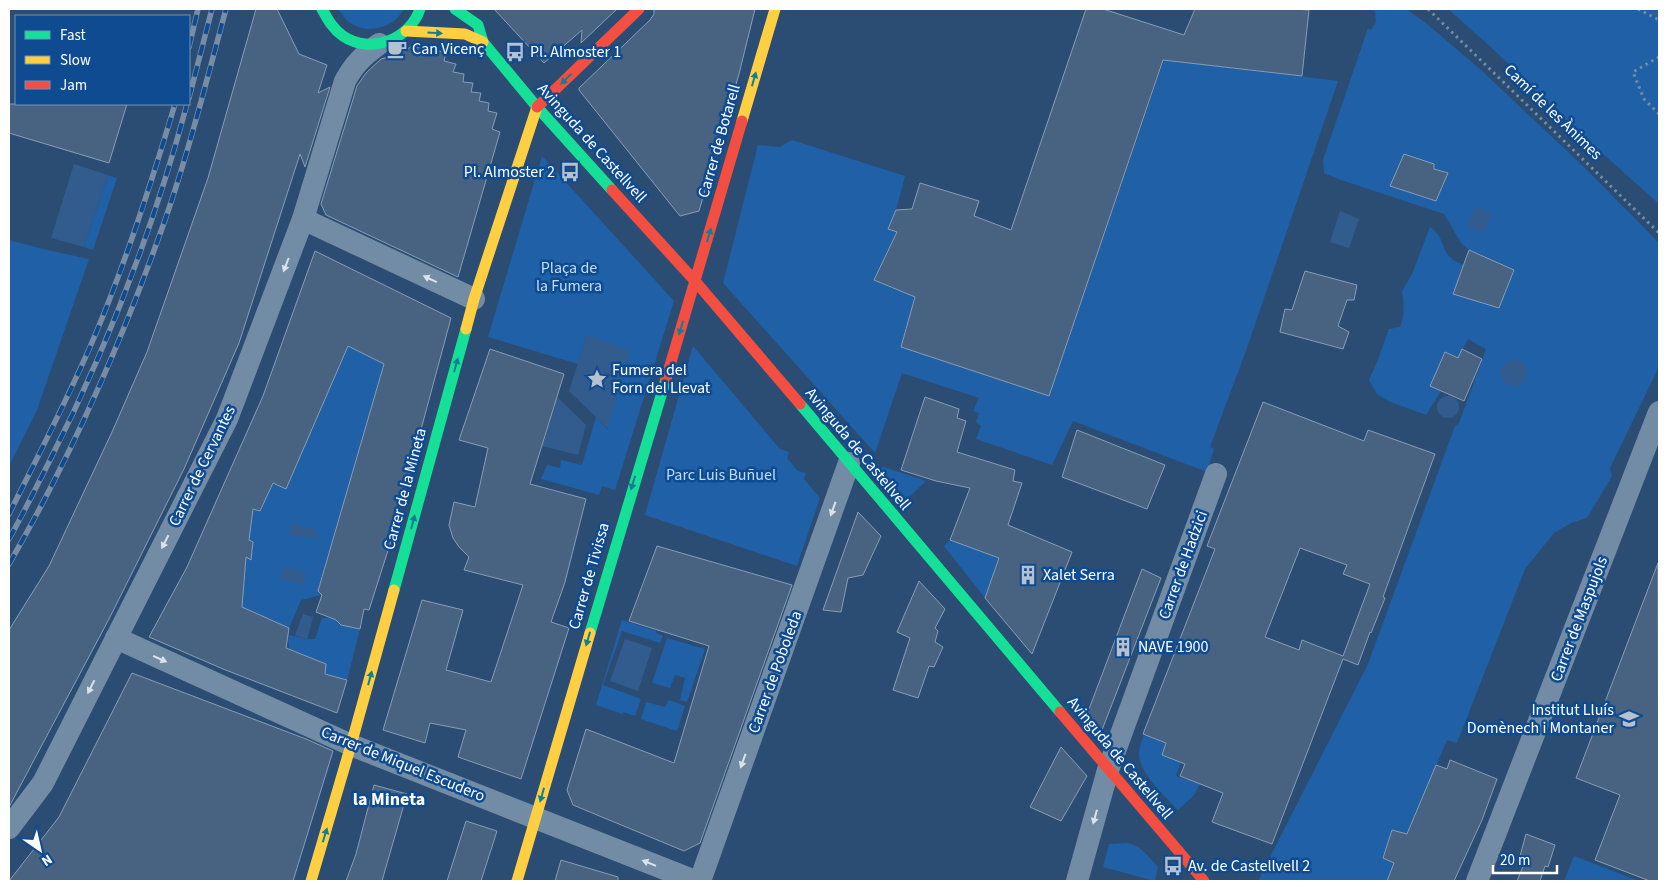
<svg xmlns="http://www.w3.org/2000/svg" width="1668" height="890" viewBox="0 0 1668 890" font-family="'Source Sans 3',sans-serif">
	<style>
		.green { fill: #1f60a6 }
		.water { fill: #315c8d }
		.building { fill: #486381; stroke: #889db4; fill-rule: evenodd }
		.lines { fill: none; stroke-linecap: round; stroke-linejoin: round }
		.path { stroke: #738ca6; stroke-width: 3; stroke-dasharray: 2.5 4; stroke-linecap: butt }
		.street { stroke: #738ca6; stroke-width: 22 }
		.fast { stroke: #16e098; stroke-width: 11 }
		.slow { stroke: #ffcf43; stroke-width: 11 }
		.jam { stroke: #f24e42; stroke-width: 11 }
		.rail-casing { stroke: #778da6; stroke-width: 5.5 }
		.rail { stroke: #0f4b90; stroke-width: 4; stroke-dasharray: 11; stroke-linecap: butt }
		.oneway { fill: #117f93 }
		.oneway2 { fill: #dce2e9 }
		.labels { text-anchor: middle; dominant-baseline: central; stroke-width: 5; stroke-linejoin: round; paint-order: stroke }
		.poi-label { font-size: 16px; fill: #fff; stroke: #0f4b90; text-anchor: start }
		.street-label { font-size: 16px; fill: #fff; stroke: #0f4b90 }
		.park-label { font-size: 16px; fill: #c0defe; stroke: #0f4b90 }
		.neighbourhood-label { font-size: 18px; font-weight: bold; fill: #fff; stroke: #0f4b90 }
	</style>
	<rect width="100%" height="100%" fill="#2c4d73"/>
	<!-- green -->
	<g class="green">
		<path d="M 339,9 L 404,9 C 391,34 351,37 339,9 Z"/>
		<path d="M 1369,9 L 1406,9 L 1427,24 L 1481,70 L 1586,169 L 1659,243 L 1659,363 L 1656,373 L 1610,468 L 1612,476 L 1587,518 L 1571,523 L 1554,533 L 1525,569 L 1457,743 L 1447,740 L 1407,834 L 1392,831 L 1383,858 L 1394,863 L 1387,881 L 1258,881 L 1368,664 L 1455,426 L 1459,423 L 1486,349 L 1468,339 L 1458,358 L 1445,352 L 1430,386 L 1441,391 L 1426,415 L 1388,401 L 1377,394 L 1369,380 L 1377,362 L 1389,329 L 1400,327 C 1405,315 1404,304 1402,291 L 1412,274 L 1430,227 C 1449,240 1437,256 1464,265 L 1469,250 L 1461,243 L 1444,214 L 1341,180 L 1324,173 L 1323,160 L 1368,28 L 1371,30 L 1376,22 L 1375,11 Z"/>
		<polygon points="1448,9 1659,9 1659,204 1573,127 1493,49"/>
		<polygon points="1164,60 1338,81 1247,348 1210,447 1214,449 1207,472 1073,421 1052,465 976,439 981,426 976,422 979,413 973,411 979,398 902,373 875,453 723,283 758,145 780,147 792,140 905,176 896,210 888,229 931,241 929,255 892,243 874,280 915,297 901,347 1049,396"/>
		<polygon points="542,156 674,301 615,490 602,486 599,495 541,479 547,465 560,468 561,460 582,465 596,417 609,431 607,428 587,336 578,364 488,337"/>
		<polygon points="108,175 117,178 93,250 84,247"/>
		<polygon points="9,240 43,249 89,259 37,410 9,466"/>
		<polygon points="348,346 384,364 318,590 321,595 301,600 289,628 252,611 242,610 239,571 246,557 251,559 253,542 249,540 252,509 260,511 273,483 286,488"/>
		<polygon points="693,346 780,449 789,452 787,458 798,471 806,473 804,479 820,498 797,566 645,515"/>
		<polygon points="884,467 926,481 906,500 879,468"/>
		<polygon points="950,540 988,554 1002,549 985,598 944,546"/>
		<path d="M 322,618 L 332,618 L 360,629 L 347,680 L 325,674 L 326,664 L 289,649 L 288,635 C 298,636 305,640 315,639 Z"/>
		<polygon points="622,620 656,631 656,633 663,636 660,643 622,631 603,685 641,699 635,716 623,712 622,714 596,705"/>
		<polygon points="667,638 705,649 687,702 680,700 685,678 675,675 670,688 652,683"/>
		<polygon points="669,700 685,706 677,731 641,719 646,702 665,707"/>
		<path d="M 1144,734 L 1166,743 L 1162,755 L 1181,762 L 1176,776 L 1200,784 L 1194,795 L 1178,810 C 1165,796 1146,780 1140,761 C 1137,752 1141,743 1144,734 Z"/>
		<path d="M 1128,843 C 1141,846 1149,857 1158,867 L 1155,881 L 1103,867 L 1109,844 Z"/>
		<polygon points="1574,856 1639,881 1564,881"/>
	</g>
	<!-- water -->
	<g class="water">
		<polygon points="74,164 108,175 84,247 51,238"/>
		<polygon points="1476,207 1492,213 1484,233 1467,227"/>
		<polygon points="1340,211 1359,219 1349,248 1330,242"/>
		<polygon points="587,335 630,351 607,428 569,391"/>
		<circle cx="1514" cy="373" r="13"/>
		<circle cx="1448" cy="407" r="11"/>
		<polygon points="557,397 586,425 578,455 542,446"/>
		<polygon points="292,523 318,530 316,539 288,535"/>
		<polygon points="284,567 306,573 303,585 280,578"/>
		<polygon points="303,614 313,617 307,640 295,635"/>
		<polygon points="625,639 652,648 638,691 610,681"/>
	</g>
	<!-- building -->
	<g class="building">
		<polygon points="256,9 277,9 299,54 327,65 318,93 330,87 305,167 300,154 239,343 184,469 109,619 9,807 9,630 49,566 112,432 147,352 208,178"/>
		<polygon points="494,9 617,9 581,43 582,30 544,63"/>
		<polygon points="654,9 755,9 739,74 699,211 680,216 579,90 579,88 650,20 654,14"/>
		<polygon points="1086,9 1103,9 1184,35 1195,9 1294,9 1309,10 1302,76 1163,60 1049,396 901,347 915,297 874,280 897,232 888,229 896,210 912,209 920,183 979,201 974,216 1011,230"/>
		<polygon points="411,47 437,48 436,50 446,53 444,61 456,64 453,72 464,74 463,82 473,83 471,92 481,93 479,101 489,103 488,111 497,113 492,129 500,132 458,277 326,215 321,204 357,86 366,73 381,59 395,55"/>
		<polygon points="9,104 127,104 109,163 9,133"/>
		<polygon points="1404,154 1434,164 1434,169 1448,173 1436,201 1390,186"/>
		<polygon points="1469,250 1514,270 1499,308 1453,294"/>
		<polygon points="315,251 451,318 391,541 369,610 364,609 360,629 341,625 336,620 316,612 322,595 318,591 384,364 348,346 286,489 273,483 260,511 253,509 249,540 253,542 251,560 246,557 242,607 289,628 286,648 326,664 325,674 347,680 337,713 223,669 149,637 187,567 263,396"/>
		<polygon points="1305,271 1357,285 1354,300 1347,300 1338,326 1349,332 1343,349 1280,332 1285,309 1292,310"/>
		<polygon points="490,349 564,374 530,484 586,499 565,582 551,622 569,628 521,779 458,757 466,730 430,723 425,743 383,730 422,600 463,610 446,670 491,682 523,585 464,570 469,557 459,547 453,538 449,525 454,502 475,507 488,448 459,440"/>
		<polygon points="1462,349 1482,359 1464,401 1430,386 1445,352 1458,358"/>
		<polygon points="925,397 959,409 957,418 966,421 957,452 1015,470 1013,481 1022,483 1008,525 1072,552 1032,654 985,598 999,558 950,540 970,488 936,481 901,470"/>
		<path d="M 1263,402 L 1364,441 L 1368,430 L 1435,454 L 1383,597 L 1385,598 L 1371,633 L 1370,632 L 1358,665 L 1343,659 L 1272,844 L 1212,822 L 1223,793 L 1180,776 L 1185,764 L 1162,755 L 1166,743 L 1143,734 L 1215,549 L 1207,546 ZM 1300,548 L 1347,565 L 1343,574 L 1370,584 L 1343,656 L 1302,640 L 1299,650 L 1265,637 Z"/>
		<polygon points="1077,430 1165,465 1147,509 1062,477"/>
		<polygon points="858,512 881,536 863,575 848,578 841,612 823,610"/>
		<polygon points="657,546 792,585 700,843 684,851 573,805 567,790 586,729 674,763 709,646 629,621"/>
		<polygon points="1658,563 1659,881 1650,881 1595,860 1620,795 1576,778"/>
		<polygon points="1142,569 1161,578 1102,730 1086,717"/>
		<polygon points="919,581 945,609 935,628 938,631 935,642 943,647 934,667 929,666 918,698 893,690 910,638 897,632"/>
		<polygon points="132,673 306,739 333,751 293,881 9,881 59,817"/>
		<polygon points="1061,747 1087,776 1061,821 1030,807"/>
		<polygon points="1450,760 1497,779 1482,820 1454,881 1387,881 1394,863 1383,858 1392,830 1407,834 1436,765 1447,769"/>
		<polygon points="374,785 407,794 386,867 382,881 346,881 356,854"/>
		<polygon points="466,821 497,831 481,881 447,881"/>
		<polygon points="1526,834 1555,845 1548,867 1545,866 1540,881 1517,881 1526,859 1520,856"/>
		<polygon points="561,860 618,877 618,881 555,881"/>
	</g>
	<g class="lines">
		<!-- path -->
		<g class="path">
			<polyline points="1428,9 1659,233"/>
			<polyline points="1638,9 1659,20"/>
			<polyline points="1659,57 1633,72 1644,99 1659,114"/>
		</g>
		<!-- street -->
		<g class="street">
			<polyline points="303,219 474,299"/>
			<polyline points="116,638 351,745 695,881"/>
			<path d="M 9,828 L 43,783 L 227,419 L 303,219 L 345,81 C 355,63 363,56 379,44"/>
			<polyline points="700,881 849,463"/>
			<polyline points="1077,881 1108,770 1216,474"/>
			<polyline points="1477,881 1659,412"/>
		</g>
		<!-- fast -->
		<g class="fast">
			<path d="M 322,9 C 328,20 333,29 343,36 C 371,55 410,39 420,9"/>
			<polyline points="455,9 478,25 483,42 537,107 612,190"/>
			<polyline points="800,404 1060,712"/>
			<polyline points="394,590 466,329"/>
			<polyline points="590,633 666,379"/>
		</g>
		<!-- slow -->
		<g class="slow">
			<polyline points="406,31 465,34 483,42"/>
			<polyline points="742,121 775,9"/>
			<polyline points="466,329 474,299 537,107"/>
			<polyline points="311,881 351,745 394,590"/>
			<polyline points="517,881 590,633"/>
		</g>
		<!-- jam -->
		<g class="jam">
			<polyline points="537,107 639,9"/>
			<polyline points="612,190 695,281 800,404"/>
			<polyline points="666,379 742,121"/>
			<polyline points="1060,712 1204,881"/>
		</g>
		<defs>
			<g id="rail">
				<polyline points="189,47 198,9"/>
				<polyline points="189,98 212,9"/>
				<path d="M 9,514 C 39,454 70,395 96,333 C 127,259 152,181 175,104"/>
				<path d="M 9,539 C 23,514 36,488 49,462 C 107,348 154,227 187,104"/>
				<path d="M 9,564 C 72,455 123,339 165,220 C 189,151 207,79 226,9"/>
			</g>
		</defs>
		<!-- rail casing -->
		<use href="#rail" class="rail-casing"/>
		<!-- rail -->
		<use href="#rail" class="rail"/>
	</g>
	<!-- one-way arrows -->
	<defs><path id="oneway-solid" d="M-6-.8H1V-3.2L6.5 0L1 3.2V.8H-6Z" transform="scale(1.25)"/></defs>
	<g class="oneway">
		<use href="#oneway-solid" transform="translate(435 33) rotate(3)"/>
		<use href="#oneway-solid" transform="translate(566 79) rotate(136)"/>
		<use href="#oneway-solid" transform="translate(754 79) rotate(-74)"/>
		<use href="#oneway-solid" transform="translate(709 235) rotate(-74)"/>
		<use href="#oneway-solid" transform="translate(681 328) rotate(107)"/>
		<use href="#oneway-solid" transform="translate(456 365) rotate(-75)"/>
		<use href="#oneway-solid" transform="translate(633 483) rotate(107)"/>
		<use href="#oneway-solid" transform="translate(413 522) rotate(-75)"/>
		<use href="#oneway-solid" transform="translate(588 639) rotate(106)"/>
		<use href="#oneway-solid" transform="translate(370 678) rotate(-75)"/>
		<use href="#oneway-solid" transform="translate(542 795) rotate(106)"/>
		<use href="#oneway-solid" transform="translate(325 835) rotate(-73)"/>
	</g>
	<g class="oneway2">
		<use href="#oneway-solid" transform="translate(286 265) rotate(111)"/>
		<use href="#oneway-solid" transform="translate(430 279) rotate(-155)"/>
		<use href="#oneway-solid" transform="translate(833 509) rotate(110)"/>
		<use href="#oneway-solid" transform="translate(165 542) rotate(117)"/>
		<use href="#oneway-solid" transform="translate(160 659) rotate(24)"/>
		<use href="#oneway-solid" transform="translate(91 687) rotate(117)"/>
		<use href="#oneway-solid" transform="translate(743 761) rotate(110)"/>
		<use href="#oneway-solid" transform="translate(1095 817) rotate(105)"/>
		<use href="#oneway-solid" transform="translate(649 863) rotate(-158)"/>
	</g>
	<!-- icons -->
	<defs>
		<symbol id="cafe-bare" viewBox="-9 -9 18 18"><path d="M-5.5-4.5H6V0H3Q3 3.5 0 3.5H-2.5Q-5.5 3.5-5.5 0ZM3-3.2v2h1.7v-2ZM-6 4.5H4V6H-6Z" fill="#b5c1ce" stroke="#0f4b90" stroke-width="2.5" paint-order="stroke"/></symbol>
		<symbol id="bus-bare" viewBox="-9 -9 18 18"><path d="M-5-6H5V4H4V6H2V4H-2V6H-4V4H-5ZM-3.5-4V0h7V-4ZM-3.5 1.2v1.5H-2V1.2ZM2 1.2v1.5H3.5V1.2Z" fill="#b5c1ce" stroke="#0f4b90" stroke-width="2.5" paint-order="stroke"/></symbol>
		<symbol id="sight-bare" viewBox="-9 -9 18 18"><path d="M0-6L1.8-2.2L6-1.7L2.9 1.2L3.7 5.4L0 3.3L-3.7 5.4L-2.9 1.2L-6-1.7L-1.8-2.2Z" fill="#b5c1ce" stroke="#0f4b90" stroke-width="2.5" paint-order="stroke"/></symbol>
		<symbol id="building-bare" viewBox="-9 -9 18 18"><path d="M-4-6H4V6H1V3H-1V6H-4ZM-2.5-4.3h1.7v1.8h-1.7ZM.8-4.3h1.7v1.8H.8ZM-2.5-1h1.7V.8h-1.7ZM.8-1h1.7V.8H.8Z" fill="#b5c1ce" stroke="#0f4b90" stroke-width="2.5" paint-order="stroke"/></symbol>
		<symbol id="school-bare" viewBox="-9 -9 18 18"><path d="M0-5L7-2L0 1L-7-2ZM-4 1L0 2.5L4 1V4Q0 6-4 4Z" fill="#b5c1ce" stroke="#0f4b90" stroke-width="2.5" paint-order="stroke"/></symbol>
	</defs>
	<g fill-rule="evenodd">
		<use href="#cafe-bare" x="383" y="35" width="28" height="28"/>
		<use href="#bus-bare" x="501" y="38" width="28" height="28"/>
		<use href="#bus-bare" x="556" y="158" width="28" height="28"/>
		<use href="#sight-bare" x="583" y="365" width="28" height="28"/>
		<use href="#building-bare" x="1014" y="561" width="28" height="28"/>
		<use href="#building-bare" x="1109" y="633" width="28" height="28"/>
		<use href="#school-bare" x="1615" y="705" width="28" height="28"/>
		<use href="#bus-bare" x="1159" y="852" width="28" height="28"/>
	</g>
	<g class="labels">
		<!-- poi labels -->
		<g class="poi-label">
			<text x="412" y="49">Can Vicenç</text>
			<text x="530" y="52">Pl. Almoster 1</text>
			<text x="555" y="172" text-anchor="end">Pl. Almoster 2</text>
			<text x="612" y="370">Fumera del<tspan x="612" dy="18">Forn del Llevat</tspan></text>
			<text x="1043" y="575">Xalet Serra</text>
			<text x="1138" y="647">NAVE 1900</text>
			<text x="1614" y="710" text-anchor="end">Institut Lluís<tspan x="1614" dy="18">Domènech i Montaner</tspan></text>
			<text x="1188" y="866">Av. de Castellvell 2</text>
		</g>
		<!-- street labels -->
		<g class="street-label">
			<text transform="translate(1553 112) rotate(44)">Camí de les Ànimes</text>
			<text transform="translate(719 141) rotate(-74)">Carrer de Botarell</text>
			<text transform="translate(592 143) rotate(48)">Avinguda de Castellvell</text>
			<text transform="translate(858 449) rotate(50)">Avinguda de Castellvell</text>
			<text transform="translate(202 466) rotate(-64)">Carrer de Cervantes</text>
			<text transform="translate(405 489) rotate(-75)">Carrer de la Mineta</text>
			<text transform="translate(1183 565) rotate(-70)">Carrer de Hadzici</text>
			<text transform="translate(589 576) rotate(-74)">Carrer de Tivissa</text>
			<text transform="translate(1579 619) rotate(-69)">Carrer de Maspujols</text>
			<text transform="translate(775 672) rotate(-70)">Carrer de Poboleda</text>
			<text transform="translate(1120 758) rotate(50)">Avinguda de Castellvell</text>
			<text transform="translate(403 764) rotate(22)">Carrer de Miquel Escudero</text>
		</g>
		<!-- park labels -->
		<g class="park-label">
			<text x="569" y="268">Plaça de<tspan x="569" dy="18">la Fumera</tspan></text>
			<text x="721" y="475">Parc Luis Buñuel</text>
		</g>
		<!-- neighbourhood labels -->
		<g class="neighbourhood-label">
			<text x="389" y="799">la Mineta</text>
		</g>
	</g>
	<!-- border -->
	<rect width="1668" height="890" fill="none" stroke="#ffffff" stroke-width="20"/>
	<!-- legend -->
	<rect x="15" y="15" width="175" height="90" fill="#0f4b90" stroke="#6f93bc"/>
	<rect x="25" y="31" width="25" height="8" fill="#16e098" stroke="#6f93bc"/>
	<text x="60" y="40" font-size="15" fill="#ffffff">Fast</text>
	<rect x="25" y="56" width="25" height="8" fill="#ffcf43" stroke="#6f93bc"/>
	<text x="60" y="65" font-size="15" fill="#ffffff">Slow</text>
	<rect x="25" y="81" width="25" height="8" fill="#f24e42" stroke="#6f93bc"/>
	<text x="60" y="90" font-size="15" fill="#ffffff">Jam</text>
	<!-- north arrow -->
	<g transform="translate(40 850) rotate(146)" stroke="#0f4b90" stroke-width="4" paint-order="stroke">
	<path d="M0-4L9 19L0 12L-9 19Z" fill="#ffffff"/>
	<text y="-8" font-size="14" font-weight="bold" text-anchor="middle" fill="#ffffff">N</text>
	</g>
	<!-- scale -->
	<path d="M1493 865v8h64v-8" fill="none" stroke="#ffffff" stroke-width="2.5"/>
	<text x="1500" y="865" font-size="15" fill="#ffffff" stroke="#0f4b90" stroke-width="4" paint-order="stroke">20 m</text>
</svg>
